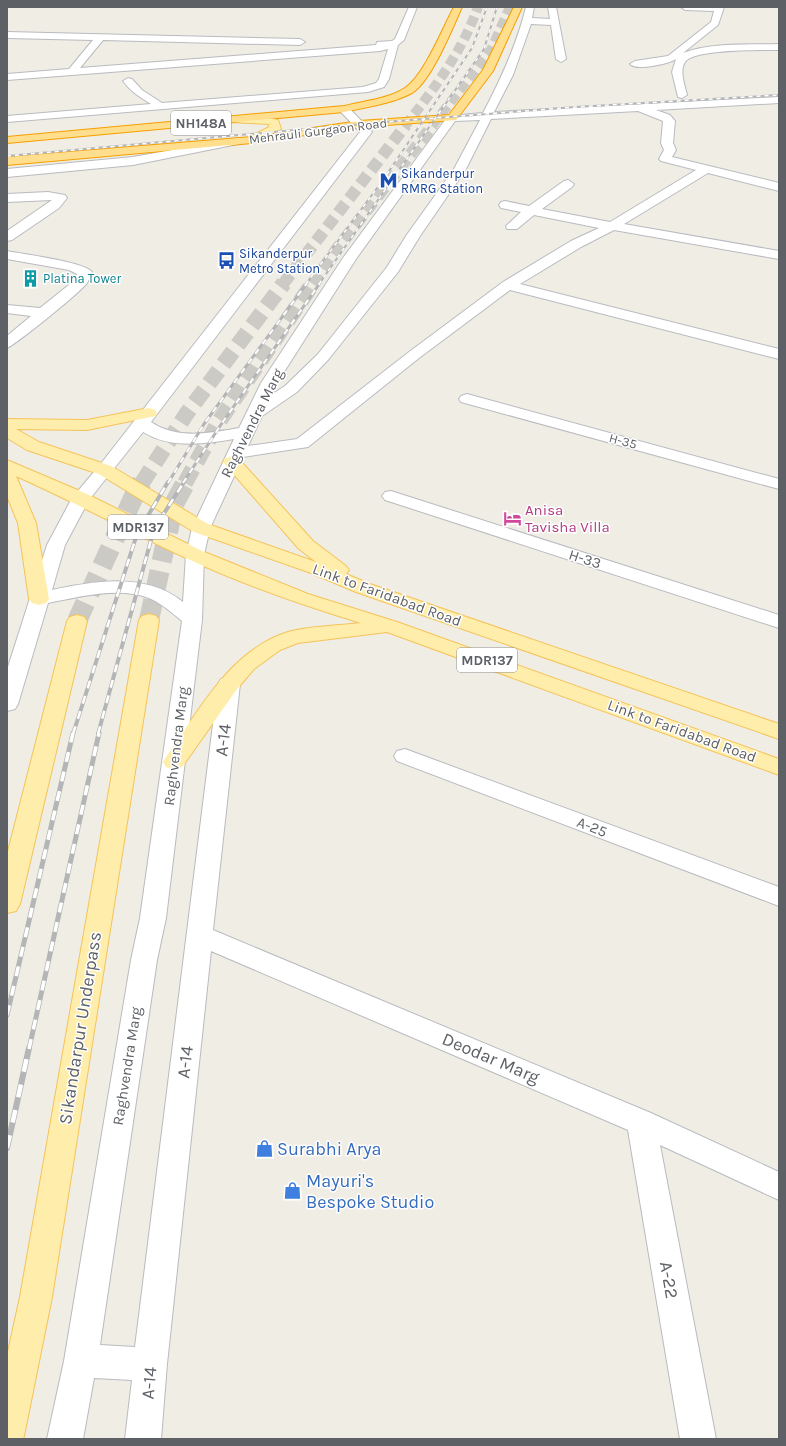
<svg xmlns="http://www.w3.org/2000/svg" width="786" height="1446" viewBox="0 0 786 1446" font-family="Karla,sans-serif">
	<style>
		.lines { fill: none; stroke-linecap: round; stroke-linejoin: round }
		.major-tunnel-far3 { stroke: #cbcac5; stroke-width: 10; stroke-dasharray: 10 5; stroke-linecap: butt }
		.major-tunnel-far2 { stroke: #cbcac5; stroke-width: 12; stroke-dasharray: 12 6; stroke-linecap: butt }
		.major-tunnel-far1 { stroke: #cbcac5; stroke-width: 16; stroke-dasharray: 16 8; stroke-linecap: butt }
		.major-tunnel { stroke: #cbcac5; stroke-width: 20; stroke-dasharray: 20 10; stroke-linecap: butt }
		.minor-casing { stroke: #b8bbbf; stroke-width: 2 }
		.major-casing { stroke: #f5c359; stroke-width: 2 }
		.highway-casing { stroke: #f59f00; stroke-width: 2 }
		.minor { fill: #fff; fill-rule: evenodd }
		.major { fill: #ffeeab; fill-rule: evenodd }
		.highway { fill: #ffde8d; fill-rule: evenodd }
		.rail-far4-casing { stroke: #b4b5b6; stroke-width: 2 }
		.rail-far3-casing { stroke: #b4b5b6; stroke-width: 3 }
		.rail-far2-casing { stroke: #b4b5b6; stroke-width: 4 }
		.rail-far1-casing { stroke: #b4b5b6; stroke-width: 5 }
		.rail-casing { stroke: #b4b5b6; stroke-width: 6 }
		.rail-far4 { stroke: #fff; stroke-width: 1.5; stroke-dasharray: 4; stroke-linecap: butt }
		.rail-far3 { stroke: #fff; stroke-width: 2; stroke-dasharray: 6; stroke-linecap: butt }
		.rail-far2 { stroke: #fff; stroke-width: 2.5; stroke-dasharray: 8; stroke-linecap: butt }
		.rail-far1 { stroke: #fff; stroke-width: 3.5; stroke-dasharray: 10; stroke-linecap: butt }
		.rail { stroke: #fff; stroke-width: 4.5; stroke-dasharray: 13; stroke-linecap: butt }
		.labels { text-anchor: middle; dominant-baseline: central; stroke-width: 3; stroke-linejoin: round; paint-order: stroke }
		.far-street-label { font-size: 13px; fill: #5d6166; stroke: #fff }
		.far-transit-label { font-size: 13px; fill: #164399; stroke: #fff; text-anchor: start }
		.far-culture-label { font-size: 13px; fill: #0d838f; stroke: #fff; text-anchor: start }
		.shield { fill: #fff; stroke: #8e9094; stroke-width: 1 }
		.shield-label { font-size: 14px; font-weight: bold; fill: #5d6166 }
		.street-label { font-size: 15px; fill: #5d6166; stroke: #fff }
		.hotel-label { font-size: 15px; fill: #b23c85; stroke: #fff; text-anchor: start }
		.near-street-label { font-size: 18px; fill: #5d6166; stroke: #fff }
		.near-shop-label { font-size: 18px; fill: #366cbe; stroke: #fff; text-anchor: start }
	</style>
	<rect width="100%" height="100%" fill="#f0ede5"/>
	<g class="lines">
		<!-- major-tunnel-far3 -->
		<g class="major-tunnel-far3">
			<path d="M 405,126 C 434,89 462,52 478,7"/>
			<polyline points="432,126 491,50 510,7"/>
		</g>
		<!-- major-tunnel-far2 -->
		<g class="major-tunnel-far2">
			<polyline points="283,284 406,125"/>
			<polyline points="313,284 336,250 433,125"/>
		</g>
		<!-- major-tunnel-far1 -->
		<g class="major-tunnel-far1">
			<polyline points="142,483 187,413 284,283"/>
			<polyline points="185,483 218,423 313,283"/>
		</g>
		<!-- major-tunnel -->
		<g class="major-tunnel">
			<polyline points="149,620 174,504 186,482"/>
			<polyline points="77,621 135,494 142,482"/>
		</g>
		<defs>
			<g id="minor">
				<path d="M 409,7 L 417,7 L 404,40 L 398,45 L 389,79 L 384,87 L 368,92 L 7,122 L 7,116 L 151,104 C 140,97 131,92 123,81 L 128,78 L 132,79 L 142,90 L 162,103 L 363,87 L 376,83 L 379,79 L 388,49 L 380,51 L 7,80 L 7,74 L 69,69 L 93,40 L 7,38 L 7,32 L 300,39 L 305,42 L 300,45 L 103,40 L 80,68 L 376,45 L 377,42 L 392,41 L 395,39 Z"/>
				<path d="M 526,7 L 534,7 L 532,18 L 550,19 L 548,7 L 556,7 L 566,59 L 561,62 L 556,59 L 551,25 L 531,24 L 513,75 L 494,112 L 779,97 L 779,103 L 656,110 L 670,115 L 675,121 L 673,143 L 676,150 L 672,157 L 779,183 L 779,191 L 708,173 L 624,224 L 779,251 L 779,259 L 614,230 L 581,247 L 520,284 L 779,349 L 779,359 L 510,290 L 419,358 L 308,447 L 243,457 L 210,528 L 204,555 L 202,620 L 166,918 L 157,960 L 100,1345 L 135,1347 L 218,684 L 221,679 L 229,677 L 237,679 L 240,684 L 213,930 L 651,1113 L 779,1172 L 779,1200 L 660,1145 L 716,1439 L 680,1439 L 628,1130 L 211,951 L 167,1364 L 161,1439 L 125,1439 L 132,1380 L 94,1378 L 83,1439 L 47,1439 L 64,1361 L 131,960 L 140,918 L 182,621 C 171,612 160,602 146,597 C 116,587 78,597 48,603 L 18,704 L 15,709 L 7,711 L 7,670 L 47,545 L 72,498 L 99,466 L 360,132 L 340,111 L 339,109 L 340,107 L 348,107 L 372,132 L 151,422 C 177,440 210,433 239,428 L 261,383 L 343,258 L 448,116 L 483,113 C 501,79 517,44 526,7 ZM 638,111 L 663,121 L 661,143 L 664,150 L 659,159 L 661,161 L 696,170 L 610,222 L 542,209 L 572,187 L 574,184 L 568,180 L 564,181 L 529,206 L 505,201 L 501,202 L 499,205 L 501,208 L 521,212 L 506,226 L 507,229 L 517,229 L 534,215 L 599,228 L 571,241 L 503,282 L 409,352 L 297,439 L 248,446 L 262,416 L 297,392 L 328,360 L 398,272 L 420,236 L 466,169 L 491,119 ZM 480,120 L 454,169 L 406,236 L 387,267 L 318,354 L 285,386 L 271,395 L 277,383 L 356,259 L 455,121 ZM 143,432 C 170,449 205,444 234,439 L 192,528 L 186,555 L 183,602 C 146,572 95,581 52,590 L 65,545 L 89,500 Z"/>
				<path d="M 681,7 L 724,7 L 718,25 L 683,53 C 712,42 748,45 779,44 L 779,50 C 762,50 693,49 685,62 C 679,71 685,86 687,95 L 682,98 L 678,97 L 672,72 L 676,59 C 669,64 636,71 630,64 L 635,61 L 668,56 L 711,22 L 714,11 L 685,10 Z"/>
				<polygon points="239,138 245,141 243,143 133,165 7,177 7,169 133,157"/>
				<polygon points="48,192 65,195 67,198 59,208 12,240 7,241 7,231 52,200 7,202 7,194"/>
				<path d="M 7,251 C 22,254 85,262 92,272 C 90,276 89,280 87,283 C 81,292 15,345 7,348 L 7,336 L 31,316 L 7,313 L 7,305 L 40,308 L 75,280 L 77,274 L 69,270 L 7,259 Z"/>
				<polygon points="467,394 779,479 779,489 461,402 459,399 461,396"/>
				<polygon points="391,491 779,615 779,628 385,500 382,496 385,492"/>
				<polygon points="405,749 779,887 779,906 397,761 394,756 397,751"/>
			</g>
			<g id="major">
				<polygon points="234,117 264,117 278,120 281,129 256,142 248,142 246,140 248,138 269,127 269,124 230,122 228,120"/>
				<polygon points="149,408 155,410 157,413 155,416 87,430 16,429 39,442 111,466 208,524 316,562 299,549 223,462 226,458 232,457 238,458 313,541 346,566 349,570 346,574 370,584 779,724 779,739 356,592 311,573 194,532 99,474 27,450 7,438 7,419 87,420"/>
				<path d="M 7,460 L 87,494 L 202,551 L 308,594 L 397,622 L 779,759 L 779,775 L 387,632 L 298,643 L 280,650 L 254,669 L 237,689 L 182,767 L 174,770 L 166,767 L 163,762 L 166,757 C 199,711 230,650 288,632 C 310,626 337,626 361,623 C 302,605 244,585 188,559 C 130,532 74,502 16,476 L 36,523 L 49,599 L 46,603 L 39,605 L 32,603 L 29,599 L 18,523 L 7,496 Z"/>
				<polygon points="149,614 156,616 159,620 52,1297 24,1436 23,1439 7,1439 7,1356 20,1297 139,620 142,616"/>
				<polygon points="77,615 84,617 87,621 20,904 16,911 7,913 7,855 67,621 70,617"/>
			</g>
			<g id="highway">
				<path d="M 454,7 L 462,7 C 452,29 431,82 412,93 C 391,104 366,107 344,112 L 7,143 L 7,137 L 344,106 C 364,101 388,99 405,88 C 424,76 443,27 454,7 Z"/>
				<polygon points="514,7 522,7 493,71 456,120 359,127 252,143 7,165 7,157 252,137 359,121 449,115 483,70"/>
			</g>
		</defs>
		<!-- minor casing -->
		<use href="#minor" class="minor-casing"/>
		<!-- major casing -->
		<use href="#major" class="major-casing"/>
		<!-- highway casing -->
		<use href="#highway" class="highway-casing"/>
		<!-- minor -->
		<use href="#minor" class="minor"/>
		<!-- major -->
		<use href="#major" class="major"/>
		<!-- highway -->
		<use href="#highway" class="highway"/>
		<defs>
			<g id="rail-far4">
				<polyline points="7,156 385,122 575,107 779,95"/>
				<polyline points="306,284 383,180 472,48 487,7"/>
				<polyline points="319,284 484,49 497,7"/>
			</g>
			<g id="rail-far3">
				<polyline points="168,483 204,424 307,283"/>
				<polyline points="183,483 220,426 320,283"/>
			</g>
			<g id="rail-far2">
				<polyline points="73,734 137,534 168,482"/>
				<polyline points="98,734 154,529 184,482"/>
			</g>
			<g id="rail-far1">
				<polyline points="7,1015 73,733"/>
				<polyline points="29,1049 99,733"/>
			</g>
			<polyline id="rail" points="7,1148 29,1048"/>
		</defs>
		<!-- rail-far4 casing -->
		<use href="#rail-far4" class="rail-far4-casing"/>
		<!-- rail-far3 casing -->
		<use href="#rail-far3" class="rail-far3-casing"/>
		<!-- rail-far2 casing -->
		<use href="#rail-far2" class="rail-far2-casing"/>
		<!-- rail-far1 casing -->
		<use href="#rail-far1" class="rail-far1-casing"/>
		<!-- rail casing -->
		<use href="#rail" class="rail-casing"/>
		<!-- rail-far4 -->
		<use href="#rail-far4" class="rail-far4"/>
		<!-- rail-far3 -->
		<use href="#rail-far3" class="rail-far3"/>
		<!-- rail-far2 -->
		<use href="#rail-far2" class="rail-far2"/>
		<!-- rail-far1 -->
		<use href="#rail-far1" class="rail-far1"/>
		<!-- rail -->
		<use href="#rail" class="rail"/>
	</g>
	<!-- icons -->
	<defs>
		<symbol id="metro-bare" viewBox="-9 -9 18 18"><path d="M-5.5 5V-5H-3L0 0L3-5H5.5V5H3V-.5L0 4L-3-.5V5Z" fill="#1a4fb4" stroke="#fff" stroke-width="2.5" paint-order="stroke"/></symbol>
		<symbol id="bus-bare" viewBox="-9 -9 18 18"><path d="M-5-6H5V4H4V6H2V4H-2V6H-4V4H-5ZM-3.5-4V0h7V-4ZM-3.5 1.2v1.5H-2V1.2ZM2 1.2v1.5H3.5V1.2Z" fill="#1a4fb4" stroke="#fff" stroke-width="2.5" paint-order="stroke"/></symbol>
		<symbol id="building-bare" viewBox="-9 -9 18 18"><path d="M-4-6H4V6H1V3H-1V6H-4ZM-2.5-4.3h1.7v1.8h-1.7ZM.8-4.3h1.7v1.8H.8ZM-2.5-1h1.7V.8h-1.7ZM.8-1h1.7V.8H.8Z" fill="#0f9aa8" stroke="#fff" stroke-width="2.5" paint-order="stroke"/></symbol>
		<symbol id="hotel-bare" viewBox="-9 -9 18 18"><path d="M-6-4.5h1.5V1H6V5H4.5V3h-9V5H-6ZM-4 0a1.8 1.8 0 1 1 3.6 0ZM.5 0V-2.5h3Q6-2.5 6 0Z" fill="#d1479c" stroke="#fff" stroke-width="2.5" paint-order="stroke"/></symbol>
		<symbol id="shop-bare" viewBox="-9 -9 18 18"><path d="M-5-2.5h2.3a2.7 3.5 0 0 1 5.4 0H5L5.5 6h-11ZM-1.5-2.5h3a1.5 2.3 0 0 0-3 0Z" fill="#3f7fe0" stroke="#fff" stroke-width="2.5" paint-order="stroke"/></symbol>
	</defs>
	<g fill-rule="evenodd">
		<use href="#metro-bare" x="376" y="168" width="25" height="25"/>
		<use href="#bus-bare" x="214" y="248" width="25" height="25"/>
		<use href="#building-bare" x="18" y="266" width="25" height="25"/>
		<use href="#hotel-bare" x="500" y="506" width="25" height="25"/>
		<use href="#shop-bare" x="252" y="1136" width="25" height="25"/>
		<use href="#shop-bare" x="280" y="1178" width="25" height="25"/>
	</g>
	<g class="labels">
		<!-- far-street labels -->
		<g class="far-street-label">
			<text transform="translate(318 131) rotate(-7)">Mehrauli Gurgaon Road</text>
			<text transform="translate(623 441) rotate(15)">H-35</text>
		</g>
		<!-- far-transit labels -->
		<g class="far-transit-label">
			<text x="401" y="173">Sikanderpur<tspan x="401" dy="15">RMRG Station</tspan></text>
			<text x="239" y="253">Sikanderpur<tspan x="239" dy="15">Metro Station</tspan></text>
		</g>
		<!-- far-culture labels -->
		<g class="far-culture-label">
			<text x="43" y="278">Platina Tower</text>
		</g>
		<!-- shield labels -->
		<g class="shield">
			<rect x="171" y="111" width="60" height="24" rx="3"/>
			<rect x="108" y="515" width="60" height="24" rx="3"/>
			<rect x="457" y="648" width="60" height="24" rx="3"/>
		</g>
		<g class="shield-label">
			<text x="201" y="123">NH148A</text>
			<text x="138" y="527">MDR137</text>
			<text x="487" y="660">MDR137</text>
		</g>
		<!-- street labels -->
		<g class="street-label">
			<text transform="translate(252 423) rotate(-63)">Raghvendra Marg</text>
			<text transform="translate(585 559) rotate(18)">H-33</text>
			<text transform="translate(387 595) rotate(20)">Link to Faridabad Road</text>
			<text transform="translate(682 731) rotate(20)">Link to Faridabad Road</text>
			<text transform="translate(176 746) rotate(-83)">Raghvendra Marg</text>
			<text transform="translate(592 827) rotate(21)">A-25</text>
			<text transform="translate(127 1066) rotate(-81)">Raghvendra Marg</text>
		</g>
		<!-- hotel labels -->
		<g class="hotel-label">
			<text x="525" y="510">Anisa<tspan x="525" dy="17">Tavisha Villa</tspan></text>
		</g>
		<!-- near-street labels -->
		<g class="near-street-label">
			<text transform="translate(223 740) rotate(-83)">A-14</text>
			<text transform="translate(80 1028) rotate(-81)">Sikandarpur Underpass</text>
			<text transform="translate(491 1058) rotate(23)">Deodar Marg</text>
			<text transform="translate(185 1062) rotate(-83)">A-14</text>
			<text transform="translate(669 1280) rotate(80)">A-22</text>
			<text transform="translate(149 1383) rotate(-85)">A-14</text>
		</g>
		<!-- near-shop labels -->
		<g class="near-shop-label">
			<text x="277" y="1149">Surabhi Arya</text>
			<text x="306" y="1181">Mayuri's<tspan x="306" dy="21">Bespoke Studio</tspan></text>
		</g>
	</g>
	<!-- border -->
	<rect width="786" height="1446" fill="none" stroke="#5d6166" stroke-width="16"/>
</svg>
